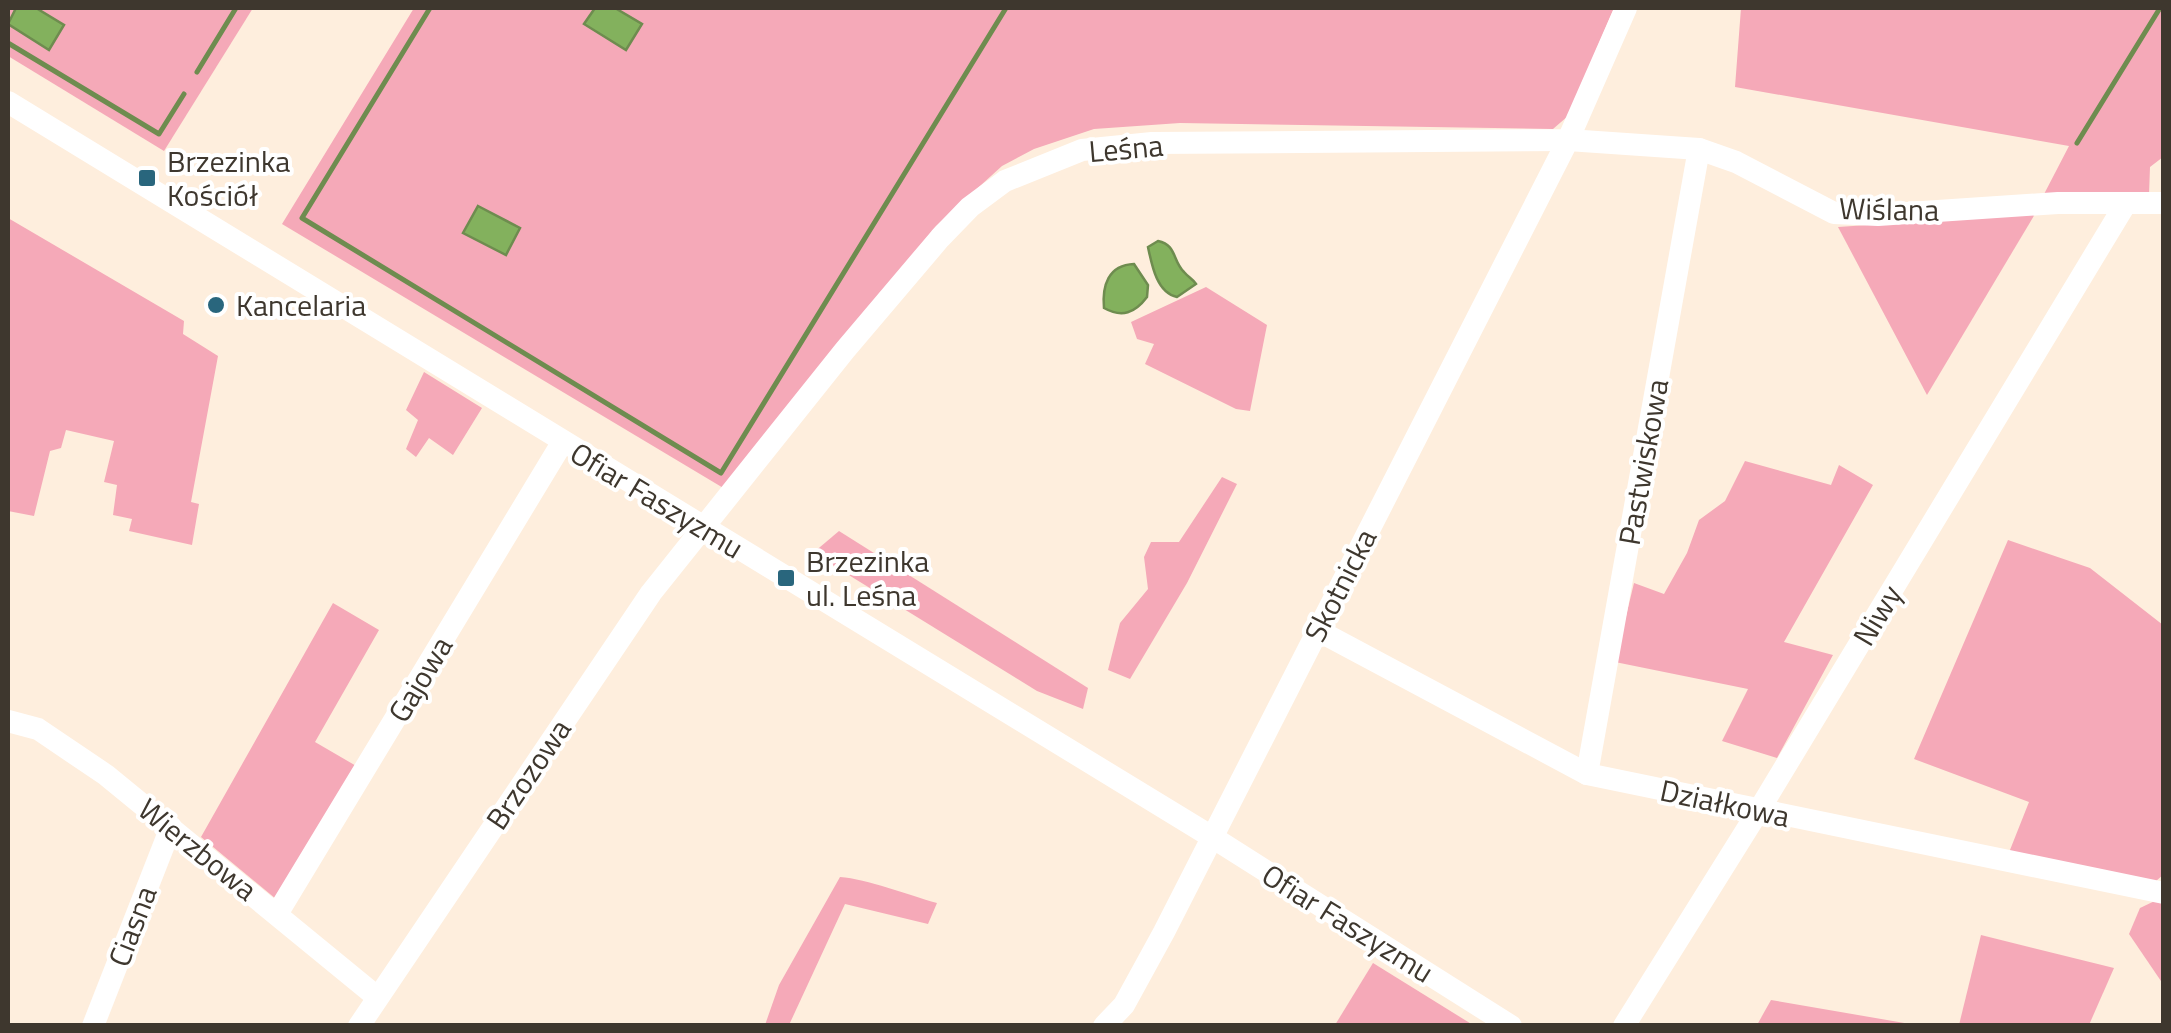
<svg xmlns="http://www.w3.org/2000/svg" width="2171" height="1033" viewBox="0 0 2171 1033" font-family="'Titillium Web',sans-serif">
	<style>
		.green { fill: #f5a9b8 }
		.water { fill: #83b15d; stroke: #6e8c4f; stroke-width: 2.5 }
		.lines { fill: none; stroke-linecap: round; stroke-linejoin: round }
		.stream { stroke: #6e8c4f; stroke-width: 5 }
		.minor { stroke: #fff; stroke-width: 22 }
		.poi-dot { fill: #29667d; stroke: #fff; stroke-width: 4 }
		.labels { text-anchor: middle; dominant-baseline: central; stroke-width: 8; stroke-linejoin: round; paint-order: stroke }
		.street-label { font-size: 30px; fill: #3e372e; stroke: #fff }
		.poi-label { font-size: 30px; fill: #3e372e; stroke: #fff; text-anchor: start }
	</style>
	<rect width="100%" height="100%" fill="#feeedd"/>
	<!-- green -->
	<g class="green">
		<polygon points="8,8 253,8 164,151 8,56"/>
		<polygon points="414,8 1614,8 1568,116 1553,129 1180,123 1094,129 1034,149 1002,166 936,226 725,489 282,224"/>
		<polygon points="1741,8 2163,8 2163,157 2150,167 2149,195 2042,198 2069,146 1735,87"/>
		<polygon points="2035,214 1927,395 1838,227"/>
		<polygon points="8,218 184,321 183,334 218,356 191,502 199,504 192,545 129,531 132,519 113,515 117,485 104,482 114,441 66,430 61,448 50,451 34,516 8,511"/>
		<polygon points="1206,287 1267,325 1250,411 1236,409 1145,364 1154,344 1137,339 1131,322"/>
		<polygon points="424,372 482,408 453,455 429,438 416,457 406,449 418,420 406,410"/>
		<polygon points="1745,461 1831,485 1839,465 1873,485 1784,642 1833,655 1777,758 1722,741 1748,689 1615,662 1634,583 1664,594 1687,553 1699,520 1725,501"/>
		<polygon points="1222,477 1237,484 1187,583 1130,679 1108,670 1120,623 1148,589 1144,557 1151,542 1179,542"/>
		<polygon points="839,531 1088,688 1083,709 1037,691 813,553"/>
		<polygon points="2008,540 2090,568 2163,625 2164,874 2155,882 2008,855 2029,802 1914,759"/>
		<polygon points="333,603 379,630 315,742 358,767 276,899 201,837"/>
		<path d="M 840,877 C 867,879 908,895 937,903 L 928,924 L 845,904 L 789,1025 L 765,1025 L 779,985 Z"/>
		<polygon points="2163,897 2163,984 2129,934 2140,908"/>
		<polygon points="1981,935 2114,968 2089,1025 1959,1025"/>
		<polygon points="1373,963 1473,1025 1335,1025"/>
		<polygon points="1771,1000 1916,1025 1757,1025"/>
	</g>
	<!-- water -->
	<g class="water">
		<polygon points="16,8 36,8 64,25 49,50 8,24"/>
		<polygon points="595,8 615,8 642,24 626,50 584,24"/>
		<polygon points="478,206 520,228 506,255 463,233"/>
		<path d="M 1158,241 C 1177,245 1172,260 1184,272 C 1188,277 1193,279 1196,284 L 1177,297 C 1157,293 1152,266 1148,247 Z"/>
		<path d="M 1134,264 L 1148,285 L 1147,297 C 1135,313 1122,318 1104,308 C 1102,286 1108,265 1134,264 Z"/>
	</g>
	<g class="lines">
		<!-- stream -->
		<g class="stream">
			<polyline points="430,8 302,218 721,473 1006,8"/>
			<polyline points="8,43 159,134 184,94"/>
			<polyline points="197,72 236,8"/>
			<polyline points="2077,143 2160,8"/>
		</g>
		<!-- minor -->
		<g class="minor">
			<polyline points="8,102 1212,837 1511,1026"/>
			<polyline points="1317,630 1587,774 2164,893"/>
			<polyline points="8,721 38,729 106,775 377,997"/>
			<polyline points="1587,774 1699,149"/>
			<polyline points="277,914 562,443"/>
			<polyline points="93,1026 171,827"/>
			<polyline points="359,1026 651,593 845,350 940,238 970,207 1005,181 1082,150 1152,143 1568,140 1626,8"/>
			<polyline points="1104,1026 1124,1005 1164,932 1568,140 1699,149 1736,162 1834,213 1878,215 2058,203 2164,203"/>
			<polyline points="1624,1026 1759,810 2126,203"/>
		</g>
	</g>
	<!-- markers -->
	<g class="poi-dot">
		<rect x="137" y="168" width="20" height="20" rx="5"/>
		<circle cx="216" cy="305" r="10"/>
		<rect x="776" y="568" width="20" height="20" rx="5"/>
	</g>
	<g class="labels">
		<!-- street labels -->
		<g class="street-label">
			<text transform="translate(1126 148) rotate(-5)">Leśna</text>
			<text transform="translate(1889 209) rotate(1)">Wiślana</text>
			<text transform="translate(1643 462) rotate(-80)">Pastwiskowa</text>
			<text transform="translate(657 500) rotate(31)">Ofiar Faszyzmu</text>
			<text transform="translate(1340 585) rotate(-63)">Skotnicka</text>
			<text transform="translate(1877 615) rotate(-59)">Niwy</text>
			<text transform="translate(420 679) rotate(-59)">Gajowa</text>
			<text transform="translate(528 774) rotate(-56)">Brzozowa</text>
			<text transform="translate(1725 803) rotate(12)">Działkowa</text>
			<text transform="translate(198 849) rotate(39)">Wierzbowa</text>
			<text transform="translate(1348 923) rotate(32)">Ofiar Faszyzmu</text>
			<text transform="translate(132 926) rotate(-69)">Ciasna</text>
		</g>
		<!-- poi labels -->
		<g class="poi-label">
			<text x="167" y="161">Brzezinka<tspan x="167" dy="34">Kościół</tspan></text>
			<text x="236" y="305">Kancelaria</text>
			<text x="806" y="561">Brzezinka<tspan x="806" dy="34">ul. Leśna</tspan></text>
		</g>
	</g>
	<!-- border -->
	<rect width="2171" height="1033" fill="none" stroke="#3e372e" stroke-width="20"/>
</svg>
